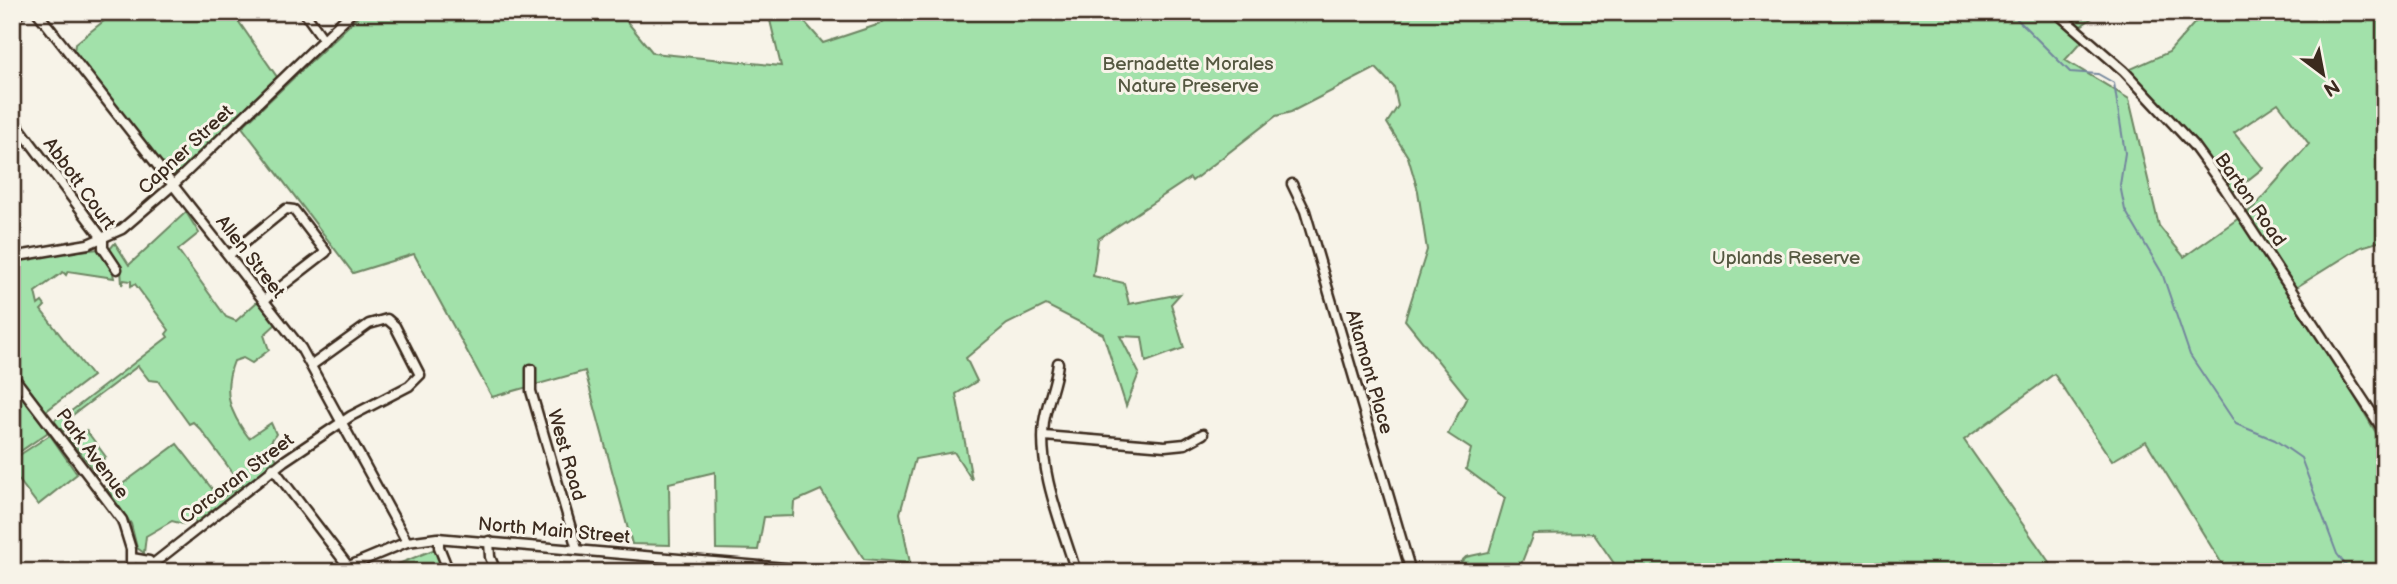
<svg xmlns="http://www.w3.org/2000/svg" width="2397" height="584" viewBox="0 0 2397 584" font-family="'Balsamiq Sans',sans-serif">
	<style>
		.green { fill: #a2e1aa; stroke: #6e8664; stroke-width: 2 }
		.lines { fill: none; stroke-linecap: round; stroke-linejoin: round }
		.stream { stroke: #73869d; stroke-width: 2 }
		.minor-casing { stroke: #3b2a1e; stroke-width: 13 }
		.minor { stroke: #f7f3e8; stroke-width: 8 }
		.labels { text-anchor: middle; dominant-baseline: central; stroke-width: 6; stroke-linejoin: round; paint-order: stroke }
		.park-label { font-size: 19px; fill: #555841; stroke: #f7f3e8 }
		.street-label { font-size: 19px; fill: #3b2a1e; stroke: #f7f3e8 }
	</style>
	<rect width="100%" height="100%" fill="#f7f3e8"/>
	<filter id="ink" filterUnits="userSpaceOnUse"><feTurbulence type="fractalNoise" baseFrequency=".0143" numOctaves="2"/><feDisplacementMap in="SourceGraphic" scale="14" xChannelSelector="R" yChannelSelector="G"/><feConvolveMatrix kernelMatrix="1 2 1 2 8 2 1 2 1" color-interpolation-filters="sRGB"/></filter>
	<g filter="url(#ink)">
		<!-- green -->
		<g class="green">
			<polygon points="115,12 232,12 277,77 178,174 171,174 74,52 75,44"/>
			<polygon points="363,12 619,12 653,53 781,66 768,12 796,12 823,43 880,24 895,12 2100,12 2077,29 2086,37 2065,60 2129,99 2159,226 2184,257 2253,208 2309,144 2278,103 2234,133 2263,168 2229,195 2124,72 2169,52 2204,12 2385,12 2385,240 2361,247 2292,290 2385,448 2385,572 2227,572 2146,441 2112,461 2054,374 1964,440 2056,572 1620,572 1593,533 1533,534 1518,572 1450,572 1466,557 1489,552 1505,498 1466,469 1471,449 1448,434 1467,397 1405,320 1427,250 1418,191 1408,157 1387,123 1398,106 1394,87 1376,68 1291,112 1276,116 1192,181 1190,178 1098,239 1093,276 1124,283 1129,304 1180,294 1171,304 1184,348 1146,362 1142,337 1120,336 1139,373 1126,406 1103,334 1046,305 1007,324 966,358 977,381 956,394 972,480 954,452 915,459 900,513 910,563 864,559 821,490 794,502 793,516 764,517 758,550 716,549 715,472 669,483 670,545 632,544 585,371 492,397 414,254 353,273 242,127"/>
			<path d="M 186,212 L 199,233 L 178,250 L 226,317 L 236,321 L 258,301 L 276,324 L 264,335 L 269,350 L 252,363 L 243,358 L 234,361 C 222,391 229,412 249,438 L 271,423 L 276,434 L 270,443 L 277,461 L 198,523 L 192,520 L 183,524 L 172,521 L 146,536 L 144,553 L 137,548 L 131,524 L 107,489 L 113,484 L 117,488 L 177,444 L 220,499 L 241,484 L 201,430 L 193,422 L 189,424 L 158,381 L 149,380 L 138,366 L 66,420 L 69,426 L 63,432 L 54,421 L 66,408 L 70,412 L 168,337 L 166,334 L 169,330 L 135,284 L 131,286 L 131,281 L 124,280 L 122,285 L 121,268 L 109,250 L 115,243 L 129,265 Z"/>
			<polygon points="99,249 112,268 114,278 68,271 66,275 63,272 35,292 38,305 42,302 45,306 41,310 92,376 46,411 12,367 12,263 51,254"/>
			<polygon points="12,384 47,430 47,433 12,457"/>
			<polygon points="86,430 106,457 99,463 103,470 97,474 68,438 73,433 77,436"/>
			<polygon points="50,435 77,474 38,505 12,471 12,460"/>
			<polygon points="435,549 445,572 379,572"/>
		</g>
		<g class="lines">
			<!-- stream -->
			<g class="stream">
				<polyline points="2010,12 2070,72 2098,74 2114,83 2125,153 2120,185 2125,210 2162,273 2190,355 2236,424 2275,440 2301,458 2337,554 2351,572"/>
				<polyline points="12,409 13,409"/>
			</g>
			<defs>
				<g id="minor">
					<polyline points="37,12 301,348 407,542"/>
					<polyline points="304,12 324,40"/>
					<polyline points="2056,12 2124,71 2193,145 2225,189 2385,433"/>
					<polyline points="12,19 22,12"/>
					<polyline points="12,118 103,239 103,248 117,269"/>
					<polyline points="1292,184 1305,211 1411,572"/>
					<polyline points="229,255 286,209 294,210 326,252 264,300"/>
					<polyline points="12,257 88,244 122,229 173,185 352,12"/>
					<path d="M 1058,363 C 1056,384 1047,401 1044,422 C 1038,472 1062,525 1076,572"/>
					<polyline points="531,369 531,391 577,549"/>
					<polyline points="12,375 122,520 131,549 131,572"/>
					<polyline points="1044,436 1165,446 1185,444 1203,434"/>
					<polyline points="273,468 348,566"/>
					<polyline points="439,538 439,547 449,572"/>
					<polyline points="489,541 490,557 496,572"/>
					<polyline points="132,558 149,561 158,572"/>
					<polyline points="153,564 284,461 351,416 409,386 420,375 395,326 387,319 369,324 312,365"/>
					<polyline points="335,572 407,542 437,538 831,572"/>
				</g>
			</defs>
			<!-- minor casing -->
			<use href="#minor" class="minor-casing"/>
			<!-- minor -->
			<use href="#minor" class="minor"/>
		</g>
	</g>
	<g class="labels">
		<!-- park labels -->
		<g class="park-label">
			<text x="1188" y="64">Bernadette Morales<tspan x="1188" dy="22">Nature Preserve</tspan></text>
			<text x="1786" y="258">Uplands Reserve</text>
		</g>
		<!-- street labels -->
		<g class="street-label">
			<text transform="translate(186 150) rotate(-43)">Capner Street</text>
			<text transform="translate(79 184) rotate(54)">Abbott Court</text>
			<text transform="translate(2250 200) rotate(55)">Barton Road</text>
			<text transform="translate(250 257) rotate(52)">Allen Street</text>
			<text transform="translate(1369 372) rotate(74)">Altamont Place</text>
			<text transform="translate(92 454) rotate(53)">Park Avenue</text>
			<text transform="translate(566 455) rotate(74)">West Road</text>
			<text transform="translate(237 479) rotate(-37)">Corcoran Street</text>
			<text transform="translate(554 531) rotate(5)">North Main Street</text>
		</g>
	</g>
	<!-- margin -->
	<rect width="2397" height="584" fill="none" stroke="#f7f3e8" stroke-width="42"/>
	<rect x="21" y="21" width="2355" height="542" fill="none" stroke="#3b2a1e" stroke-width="2.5" filter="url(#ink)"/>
	<!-- north arrow -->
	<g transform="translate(2323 74) rotate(148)" stroke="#f7f3e8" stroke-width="5" paint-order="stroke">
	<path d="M0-5L12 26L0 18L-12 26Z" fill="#3b2a1e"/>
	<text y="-10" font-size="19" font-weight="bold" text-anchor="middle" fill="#3b2a1e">N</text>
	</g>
</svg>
